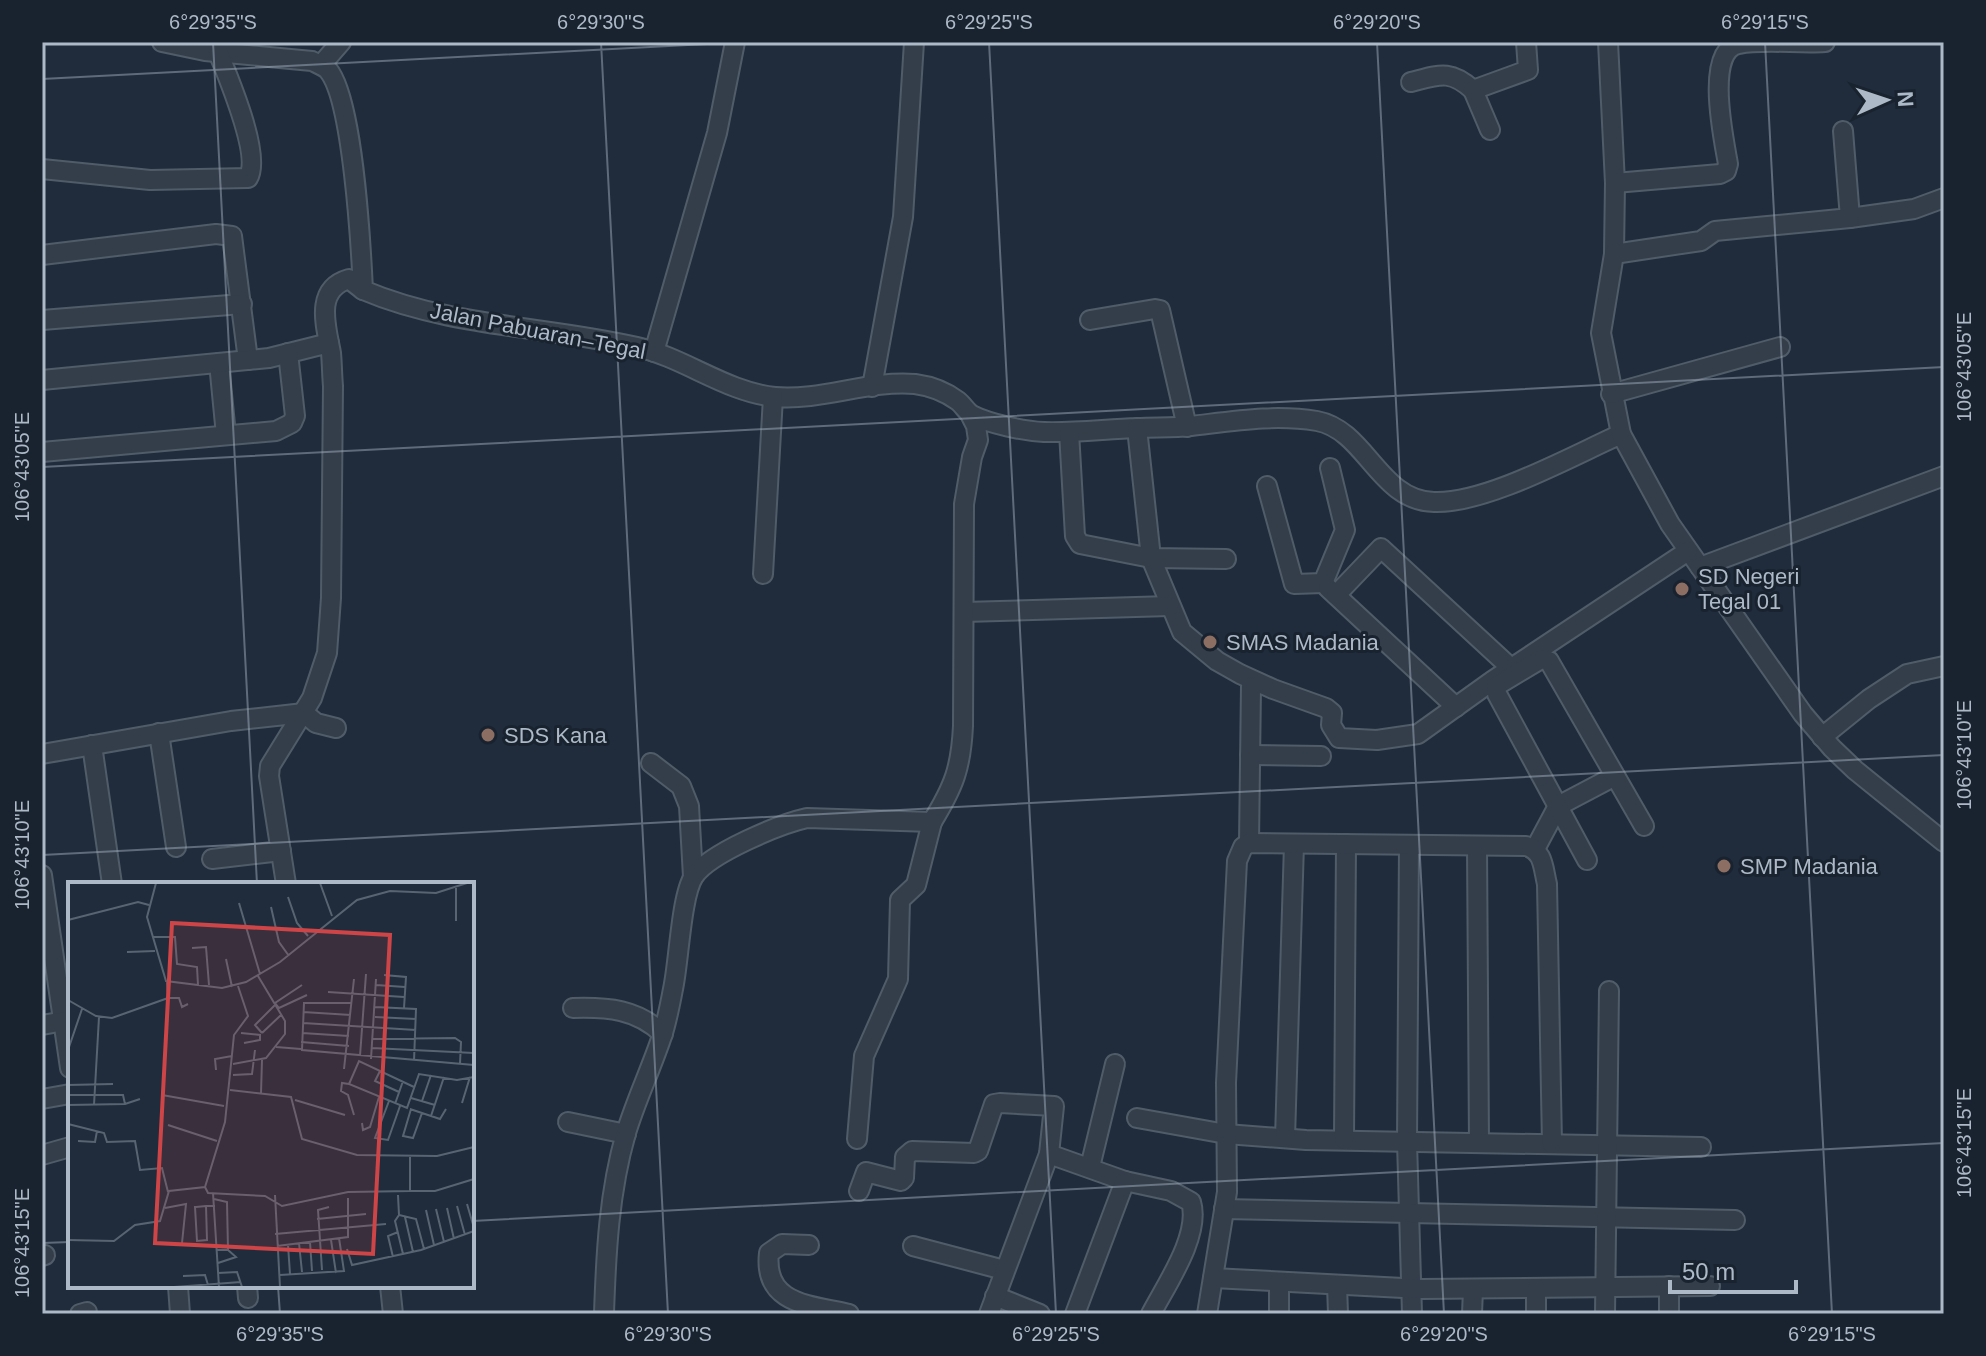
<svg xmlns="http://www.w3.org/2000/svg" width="1986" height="1356" viewBox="0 0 1986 1356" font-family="Arial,sans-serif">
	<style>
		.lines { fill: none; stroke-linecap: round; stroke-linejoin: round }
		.minor-casing { stroke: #515c69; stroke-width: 22 }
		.minor { stroke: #343e4b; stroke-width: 18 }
		.ticks { fill: none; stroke: #aeb9c7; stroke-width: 2; stroke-opacity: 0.45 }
		.education-dot { fill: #8d6e63; stroke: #192330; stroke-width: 3 }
		.labels { text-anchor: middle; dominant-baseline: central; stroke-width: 6; stroke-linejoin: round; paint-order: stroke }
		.street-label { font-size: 22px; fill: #aeb9c7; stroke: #192330 }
		.poi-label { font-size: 22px; fill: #aeb9c7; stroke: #192330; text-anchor: start }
		.inset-road { fill: none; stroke: #596473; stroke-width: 2 }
		.view { fill: #ce4548; fill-opacity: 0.15; stroke: #ce4548; stroke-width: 4 }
		.inset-edge { fill: none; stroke: #aeb9c7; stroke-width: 4 }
		.neatline { fill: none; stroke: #aeb9c7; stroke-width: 3 }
		.ticks-label { font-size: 20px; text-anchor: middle; fill: #aeb9c7 }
	</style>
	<rect width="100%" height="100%" fill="#202c3b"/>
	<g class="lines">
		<defs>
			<g id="minor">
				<path d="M 162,42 L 205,51 L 312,61 C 318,64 324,66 328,70 C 353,99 361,248 363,290 C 450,327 546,326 637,347 C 685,358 726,392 775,397 C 822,401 868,380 915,384 C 930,386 946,392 958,401 C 963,405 967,412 972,415 C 990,424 1024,431 1044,432 C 1075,433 1106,429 1137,428 C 1155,427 1173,428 1191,426 C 1234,421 1274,414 1317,421 C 1366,430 1379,501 1434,502 C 1486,504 1572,456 1621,434"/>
				<polyline points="1608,42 1615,183 1614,254 1601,333 1621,434 1670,524 1803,714 1832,748 1855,770 1944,842"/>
				<polyline points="321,65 341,42"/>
				<path d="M 1411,82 C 1439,75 1450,69 1473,90"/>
				<polyline points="1490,130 1473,90 1528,70 1526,42"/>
				<path d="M 42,169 L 150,180 L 248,178 C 262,156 228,77 218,52"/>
				<path d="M 1615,183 L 1720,174 L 1726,171 L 1728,164 C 1724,140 1704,50 1739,44 C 1762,39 1800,44 1825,42"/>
				<polyline points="1850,218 1914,209 1944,198"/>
				<polyline points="1614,254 1701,241 1715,231 1850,218 1843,131"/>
				<polyline points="42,255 216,234 232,236 248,360"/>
				<polyline points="42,320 242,304"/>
				<polyline points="1090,320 1155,309 1160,310 1187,427"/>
				<polyline points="654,352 717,133 735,42"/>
				<polyline points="219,363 226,435"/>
				<polyline points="42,380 269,358 329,343"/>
				<polyline points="872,387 903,217 914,42"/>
				<polyline points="1611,394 1780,347"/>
				<polyline points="1137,428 1151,558 1182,632 1217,661 1240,674 1273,689 1326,708 1332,713 1331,725 1339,738 1377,740 1418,734 1492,681 1688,551"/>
				<polyline points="1069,432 1075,536 1080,544 1151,558 1226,559"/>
				<polyline points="42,452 276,431 292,423 295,416 288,353"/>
				<polyline points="1267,486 1294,584 1323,583 1345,530 1330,468"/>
				<polyline points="1700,567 1944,476"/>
				<polyline points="763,574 773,397"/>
				<polyline points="1328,588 1456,707"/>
				<polyline points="1336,595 1381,548 1511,668"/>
				<polyline points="964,612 1170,606"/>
				<polyline points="159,733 176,847"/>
				<polyline points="1822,737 1869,699 1907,674 1944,666"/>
				<polyline points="92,745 112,884"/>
				<polyline points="42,754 231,721 304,713 316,723 336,728"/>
				<polyline points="1250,755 1321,756"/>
				<polyline points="651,763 681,786 689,806 693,877"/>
				<polyline points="1249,843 1251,686"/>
				<polyline points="1409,845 1407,1142 1412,1314"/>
				<polyline points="1477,846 1479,1143"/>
				<polyline points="1535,849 1558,806 1615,776"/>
				<polyline points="212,859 281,851"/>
				<polyline points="1587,860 1497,694 1496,686 1541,659 1549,661 1644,826"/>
				<polyline points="42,875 70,1068"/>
				<path d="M 286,884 L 269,776 L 270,766 L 312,698 L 327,653 L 331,598 L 333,386 C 332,375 332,364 331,353 C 326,326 314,289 349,279 L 363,290"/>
				<path d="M 573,1008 C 608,1007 637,1009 663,1034"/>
				<polyline points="42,1025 70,1020"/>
				<polyline points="42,1099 70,1094"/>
				<polyline points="1137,1118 1226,1134 1306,1140 1701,1147"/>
				<polyline points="568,1122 626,1134"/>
				<polyline points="1285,1138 1294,844"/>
				<polyline points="857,1139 864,1056 898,979 900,900 916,885 932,822"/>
				<polyline points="1344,1140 1346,844"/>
				<polyline points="42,1155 70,1147"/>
				<polyline points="1090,1167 1115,1064"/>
				<polyline points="859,1191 866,1172 901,1181 904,1178 905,1157 912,1151 974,1153 978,1151 994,1104 1000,1103 1054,1106 1049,1154"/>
				<polyline points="1224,1209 1735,1220"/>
				<path d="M 809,1245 L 782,1244 L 769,1253 C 763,1305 811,1305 849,1314"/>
				<polyline points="913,1246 1004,1270"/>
				<polyline points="42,1256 45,1255"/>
				<polyline points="1213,1278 1422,1289 1710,1286"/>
				<polyline points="1279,1282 1279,1314"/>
				<polyline points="1337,1285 1338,1314"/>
				<polyline points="178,1286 180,1314"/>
				<polyline points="247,1286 248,1298"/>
				<polyline points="390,1286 393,1314"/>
				<polyline points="1669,1286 1669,1314"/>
				<polyline points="1536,1288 1536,1314"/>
				<polyline points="995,1296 1040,1314"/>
				<polyline points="80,1314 87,1312"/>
				<path d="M 604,1314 C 606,1253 609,1192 626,1133 C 636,1100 651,1069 662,1036 C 667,1021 670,1005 673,989 C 679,962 681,895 694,876 C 710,853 780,824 807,818 L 932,822 C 954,786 961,768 963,726 L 964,504 L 972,457 L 978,440 L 976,426 L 970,414"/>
				<path d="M 989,1314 L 1049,1154 L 1125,1181 L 1171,1191 L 1191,1202 C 1201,1235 1166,1285 1151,1314"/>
				<polyline points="1075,1314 1125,1181"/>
				<path d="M 1207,1314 L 1227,1192 L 1226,1083 L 1237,861 L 1243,847 L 1249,843 L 1526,846 C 1544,851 1543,868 1547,884 L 1552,1144"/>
				<polyline points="1472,1314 1473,1289"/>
				<polyline points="1605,1314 1609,991"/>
			</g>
		</defs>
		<!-- minor casing -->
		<use href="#minor" class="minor-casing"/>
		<!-- minor -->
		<use href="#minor" class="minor"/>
	</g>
	<!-- ticks -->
	<path class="ticks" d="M 213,42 L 257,884M 601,42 L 668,1314M 989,42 L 1056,1314M 1377,42 L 1444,1314M 1765,42 L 1832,1314M 42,79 L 745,42M 42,467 L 1944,367M 42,855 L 1944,755M 472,1221 L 1944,1143M 42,1243 L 70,1242M 278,1286 L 280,1314"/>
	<!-- markers -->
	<g class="education-dot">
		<circle cx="1682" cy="589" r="8"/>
		<circle cx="1210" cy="642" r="8"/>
		<circle cx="488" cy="735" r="8"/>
		<circle cx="1724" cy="866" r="8"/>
	</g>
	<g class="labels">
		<!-- street labels -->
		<g class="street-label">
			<text transform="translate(538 331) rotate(11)">Jalan Pabuaran–Tegal</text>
		</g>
		<!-- poi labels -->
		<g class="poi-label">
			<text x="1698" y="576">SD Negeri<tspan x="1698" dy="25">Tegal 01</tspan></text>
			<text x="1226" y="642">SMAS Madania</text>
			<text x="504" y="735">SDS Kana</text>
			<text x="1740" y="866">SMP Madania</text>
		</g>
	</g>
	<!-- overview -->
	<g transform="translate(68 882)">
		<rect width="406" height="406" fill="#202c3b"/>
		<path class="inset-road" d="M 88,1 L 79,35 L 98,99 L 154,106 L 178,100 L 212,80 L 289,18 L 322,9 L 368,11 L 399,1M 252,1 L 264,34M 388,6 L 388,39M 220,15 L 229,41 L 240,54M 171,21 L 192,92M 203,25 L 211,60 L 221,74M 0,38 L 70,20 L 81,23M 85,55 L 107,55 L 109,82 L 129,85 L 130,103M 124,66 L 138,65 L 141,103M 59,70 L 87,69M 158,77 L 164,105M 316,93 L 338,95 L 336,126M 234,103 L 207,121 L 211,126 L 239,113M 308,103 L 337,105M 260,110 L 336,115M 100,116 L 111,116 L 114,125 L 120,122M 0,118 L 28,134 L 44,136 L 100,116 L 99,100M 284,121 L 236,121 L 234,168 L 406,183M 307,125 L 348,127 L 346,179M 235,130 L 283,133M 307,135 L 348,137M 235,141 L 348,148M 173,151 L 192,153 L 192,158 L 176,161M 194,151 L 187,143 L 207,123M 194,151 L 213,133M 234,151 L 281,154M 305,157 L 387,156 L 393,160 L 392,182M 233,160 L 281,164M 208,165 L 233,167M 304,166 L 406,171M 0,168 L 14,127M 292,174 L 298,92M 303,177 L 308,97M 165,182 L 198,176 L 217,152 L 217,139 L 190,94M 276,187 L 286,97M 148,188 L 147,177 L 164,174M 312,189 L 307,199 L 331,210M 165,193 L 184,192 L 187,168M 281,202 L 274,201 L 273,209 L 280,213 L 286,233M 0,203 L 45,202M 346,205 L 291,179 L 281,202 L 339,226 L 351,192 L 389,198 L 406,195M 162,208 L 223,215 L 234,257 L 289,273 L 369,274 L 406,265M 193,211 L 194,178M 0,213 L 55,213 L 57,222M 94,213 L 156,224M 343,216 L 367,223M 227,218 L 277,233M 321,219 L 307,256 L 320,258 L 332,224M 354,219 L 363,193M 394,221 L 402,195M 327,222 L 335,199M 0,223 L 57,222 L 72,217M 26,223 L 31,135M 342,227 L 372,237 L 378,227M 343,227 L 335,254 L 345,256 L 354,231M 363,234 L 376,195M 294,241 L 295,248 L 302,245 L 311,215M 0,242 L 36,251 L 39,260 L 67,259 L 72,288 L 94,286 L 100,310M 100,243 L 149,259M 10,259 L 27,260 L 29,249M 137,305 L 140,311 L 197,314 L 214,324 L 280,310 L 342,309 L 342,273M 342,309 L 367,309 L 406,297M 145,311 L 151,405M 207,313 L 212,405M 330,313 L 331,333 L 348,337 L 356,367M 146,317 L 159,320 L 160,368M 399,322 L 406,346M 138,324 L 139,358 L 129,359 L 127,325 L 128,325 L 138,324 L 147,324M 389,324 L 397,353M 97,326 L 118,322 L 114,361M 379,326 L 386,357M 368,327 L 376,360M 358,328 L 366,363M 331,333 L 327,339 L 335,372M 337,335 L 345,370M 249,337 L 298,332M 207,352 L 318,342M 0,358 L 46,359 L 67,343 L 92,339 L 101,309 L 137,305 L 157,240 L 166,153 L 180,134 L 170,104M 263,358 L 268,391M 242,360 L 244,389M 231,361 L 234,390M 220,363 L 222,392M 209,364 L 280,355 L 280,316M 279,367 L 284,383 L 353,368 L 406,349M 149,368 L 160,368 L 168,375 L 150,381M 325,375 L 320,354 L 330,350M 254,388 L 250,328 L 261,325M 150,391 L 169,390 L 174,405M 212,393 L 276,389 L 271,356M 115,394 L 137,393 L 140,403M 106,405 L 173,400"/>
		<path class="view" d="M 104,41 L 322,53 L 305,372 L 87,361 Z"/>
		<rect width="406" height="406" class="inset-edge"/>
	</g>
	<!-- border -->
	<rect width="1986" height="1356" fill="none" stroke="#192330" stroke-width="88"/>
	<!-- north arrow -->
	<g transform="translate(1886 100) rotate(87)" stroke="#192330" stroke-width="6" paint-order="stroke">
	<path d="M0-6L14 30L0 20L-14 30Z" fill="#aeb9c7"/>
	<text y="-12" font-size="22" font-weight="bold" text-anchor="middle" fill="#aeb9c7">N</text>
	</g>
	<!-- scale -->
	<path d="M1670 1280v12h126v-12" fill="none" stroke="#aeb9c7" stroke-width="4"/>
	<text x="1682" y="1280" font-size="24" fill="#aeb9c7" stroke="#192330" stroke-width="6" paint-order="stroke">50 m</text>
	<rect x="44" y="44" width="1898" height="1268" class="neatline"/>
	<g class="ticks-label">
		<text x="213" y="29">6°29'35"S</text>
		<text x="601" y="29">6°29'30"S</text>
		<text x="989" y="29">6°29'25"S</text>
		<text x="1377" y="29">6°29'20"S</text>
		<text x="1765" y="29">6°29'15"S</text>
		<text transform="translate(1964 367) rotate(-90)" y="7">106°43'05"E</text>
		<text transform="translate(22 467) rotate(-90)" y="7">106°43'05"E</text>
		<text transform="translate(1964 755) rotate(-90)" y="7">106°43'10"E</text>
		<text transform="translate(22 855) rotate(-90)" y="7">106°43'10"E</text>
		<text transform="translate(1964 1143) rotate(-90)" y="7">106°43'15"E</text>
		<text transform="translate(22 1243) rotate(-90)" y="7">106°43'15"E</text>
		<text x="280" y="1341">6°29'35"S</text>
		<text x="668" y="1341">6°29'30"S</text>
		<text x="1056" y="1341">6°29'25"S</text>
		<text x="1444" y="1341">6°29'20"S</text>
		<text x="1832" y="1341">6°29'15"S</text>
	</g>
</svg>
